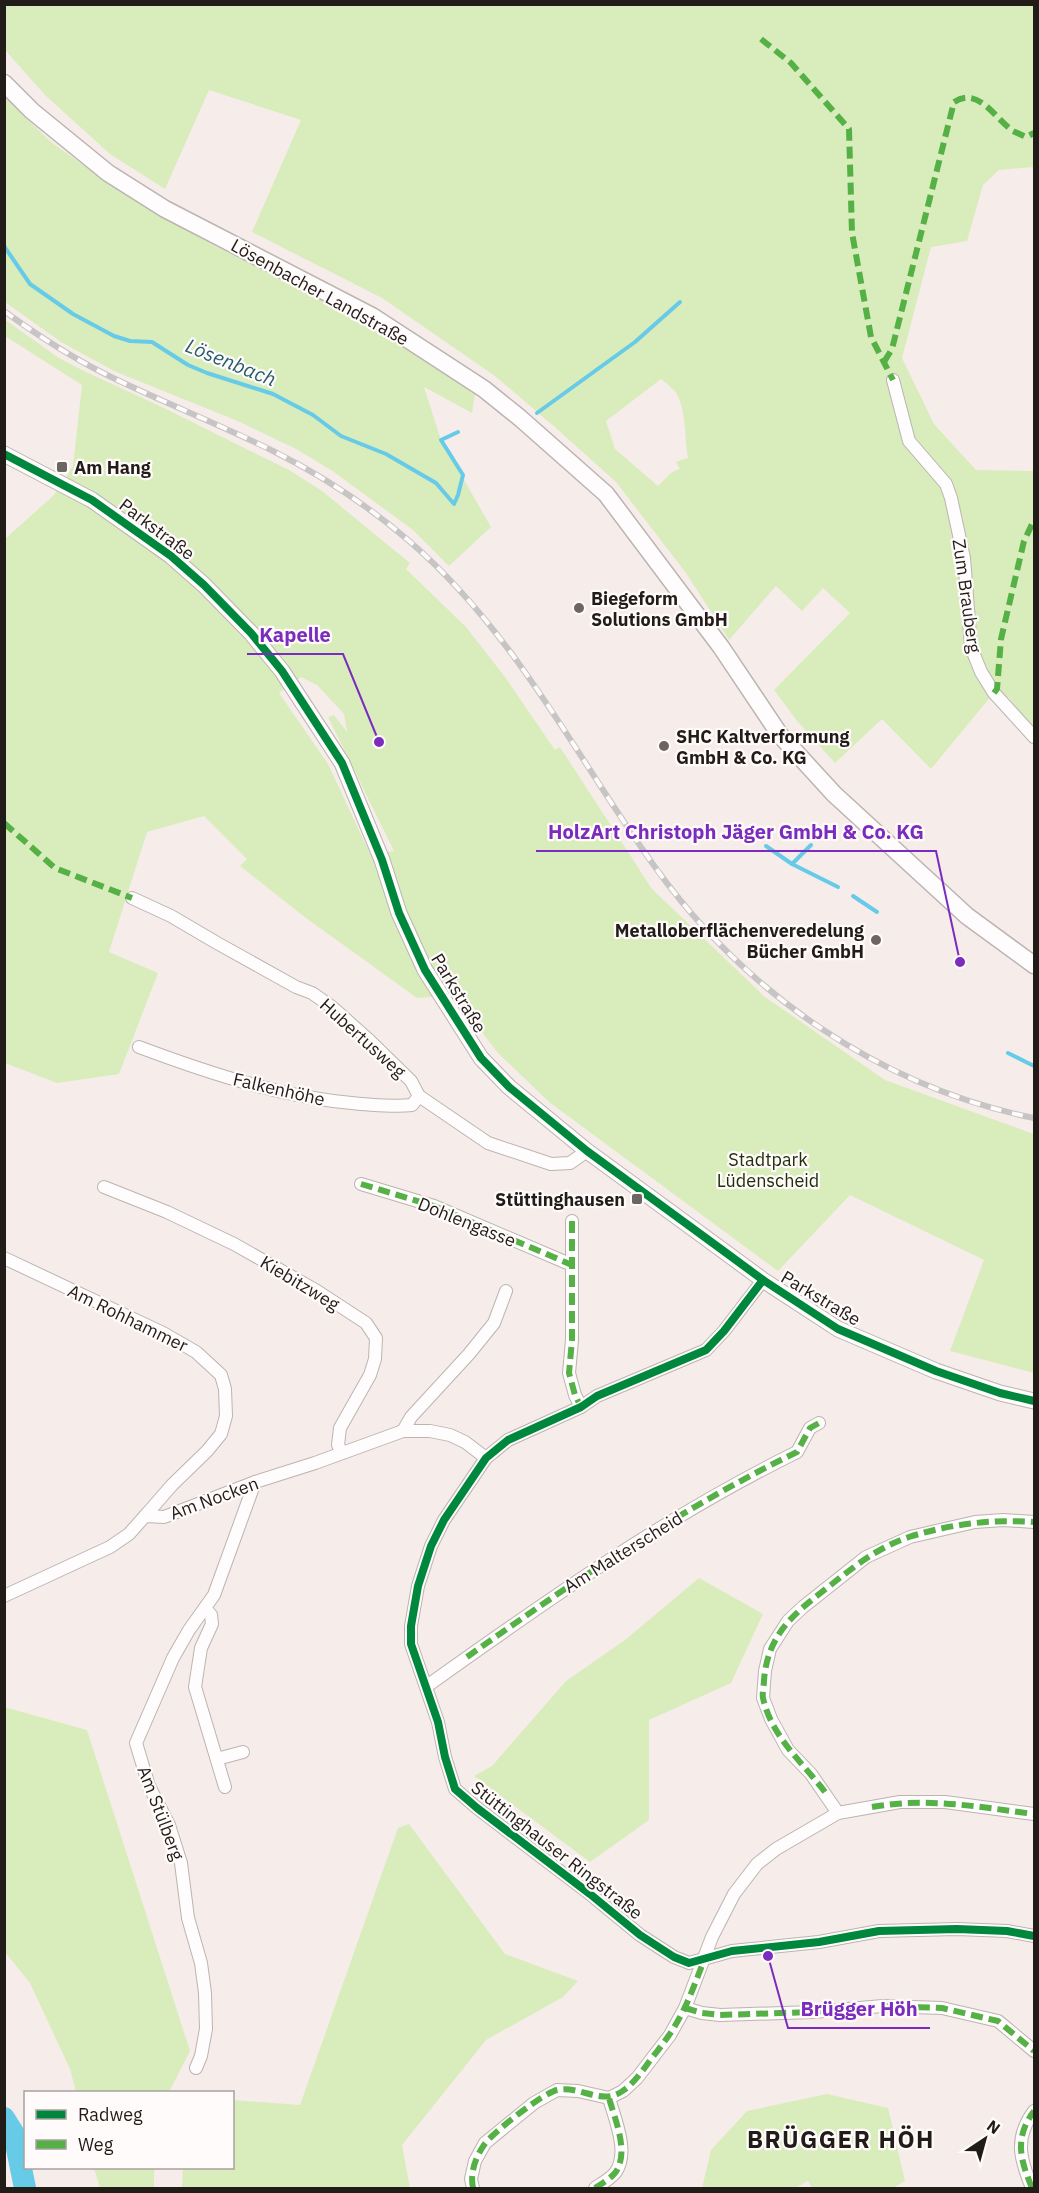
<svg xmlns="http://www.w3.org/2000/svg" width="1039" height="2193" viewBox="0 0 1039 2193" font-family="'IBM Plex Sans',sans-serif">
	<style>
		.green { fill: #d9ecbc; fill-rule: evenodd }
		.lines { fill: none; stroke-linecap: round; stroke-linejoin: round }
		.stream { stroke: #67cbe8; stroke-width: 4 }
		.river { stroke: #67cbe8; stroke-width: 22 }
		.minor-casing { stroke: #bbb4b1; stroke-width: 14 }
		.tertiary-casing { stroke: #bbb4b1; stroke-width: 17 }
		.secondary-casing { stroke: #bbb4b1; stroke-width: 19 }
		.minor { stroke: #fefcfc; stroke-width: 12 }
		.tertiary { stroke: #fefcfc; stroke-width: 15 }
		.secondary { stroke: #fefcfc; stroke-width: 16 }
		.rail-casing { stroke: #c6c4c4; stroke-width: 6 }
		.rail { stroke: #fffbfa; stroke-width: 4; stroke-dasharray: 11; stroke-linecap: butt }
		.quiet { stroke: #55b145; stroke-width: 6; stroke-dasharray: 12 6; stroke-linecap: butt }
		.cycleway-casing { stroke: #fffbfa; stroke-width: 11 }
		.cycleway { stroke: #00873e; stroke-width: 8 }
		.poi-dot { fill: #6c6562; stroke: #fffbfa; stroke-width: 2 }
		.labels { text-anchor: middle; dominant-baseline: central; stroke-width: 4.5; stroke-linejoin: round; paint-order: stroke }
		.street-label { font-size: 18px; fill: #221c19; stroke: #fffbfa }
		.poi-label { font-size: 18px; font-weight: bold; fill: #221c19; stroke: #fffbfa; text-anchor: start }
		.park-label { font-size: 18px; fill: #20300a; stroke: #fffbfa }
		.water-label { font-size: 20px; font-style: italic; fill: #245b6d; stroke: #fffbfa }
		.district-label { font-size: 24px; font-weight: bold; letter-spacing: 1.5px; fill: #221c19; stroke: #fffbfa }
		.leader { fill: none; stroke: #7b2cbf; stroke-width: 2 }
		.callout-dot { fill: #7b2cbf; stroke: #fffbfa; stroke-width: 2 }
		.callout-label { font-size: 20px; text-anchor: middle; font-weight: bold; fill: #7b2cbf; stroke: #fffbfa; stroke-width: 4.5; stroke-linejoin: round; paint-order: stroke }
	</style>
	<rect width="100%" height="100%" fill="#f6edea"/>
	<!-- green -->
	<g class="green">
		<path d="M 4,5 L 1034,5 L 1034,167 L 999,170 L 983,185 L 967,241 L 931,247 L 902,358 L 934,424 L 976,470 L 1034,471 L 1034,731 L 1008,697 L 1003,698 L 997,689 L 931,769 L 882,719 L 835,763 L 797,721 L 774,690 L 850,613 L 823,588 L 802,611 L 776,586 L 729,640 L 686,573 L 616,482 L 557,429 L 495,376 L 382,298 L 252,232 L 301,120 L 209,90 L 165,189 L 110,154 L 45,95 L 5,50 ZM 661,379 C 667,384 675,390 678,396 C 687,417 684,437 688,458 L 676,462 L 680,469 L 672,472 L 658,486 L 615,449 L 606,421 Z"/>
		<polygon points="4,97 51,142 118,190 211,244 306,291 393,341 475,394 472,413 424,387 441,440 491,527 449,566 413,530 334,472 298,450 240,422 114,371 61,342 5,302"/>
		<path d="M 4,319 L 59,358 L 86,372 L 164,408 L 289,470 L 322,491 L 410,563 L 406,569 L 466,627 L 505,677 L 555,750 L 560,747 L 652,889 L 765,997 L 885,1080 L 1034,1134 L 1034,1373 L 950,1351 L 984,1260 L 850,1195 L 778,1271 L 549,1102 L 497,1052 L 454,995 L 417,998 L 306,918 L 240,866 L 247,859 L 204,816 L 147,832 L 109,952 L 158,973 L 119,1074 L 57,1083 L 5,1063 L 5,539 L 54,495 L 73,466 L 82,385 L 5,336 ZM 301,677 L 317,685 L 344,714 L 347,732 L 334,715 L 328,717 L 394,851 L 370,854 L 328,764 L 279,693 Z"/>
		<polygon points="699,1578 763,1614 731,1683 649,1720 649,1820 590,1862 474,1776 492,1766 566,1681 625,1640"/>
		<polygon points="4,1707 87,1730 190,2051 169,2092 76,2092 70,2069 30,1983 5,1952"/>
		<polygon points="409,1824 505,1954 578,1981 563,1997 486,2040 402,2145 410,2188 182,2188 183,2168 232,2168 233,2100 300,2105 398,1828"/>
		<polygon points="827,2094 888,2108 905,2181 893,2188 812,2188 808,2181 795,2188 702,2188 711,2150 747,2111"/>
		<polygon points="94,2168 154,2168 154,2188 100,2188"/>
	</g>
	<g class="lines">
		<!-- stream -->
		<g class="stream">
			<polyline points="4,246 30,284 73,314 114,336 130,341 152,342 188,365 207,373 273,394 313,415 341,436 386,454 436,483 454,504 458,495 463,475 441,440 458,432"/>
			<polyline points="537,413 635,342 680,302"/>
			<polyline points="766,846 792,864 838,887"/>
			<polyline points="792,864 811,845"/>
			<polyline points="853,896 877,912"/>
			<polyline points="1008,1053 1034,1066"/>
		</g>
		<!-- river -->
		<polyline class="river" points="4,2118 14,2134 25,2188"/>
		<defs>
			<g id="minor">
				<polyline points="893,380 909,441 946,484 951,498 964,558 971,647 981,672 994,693 1034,737"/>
				<polyline points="132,898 171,916 217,943 296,987 312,993 332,1007 369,1040 411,1081 419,1096 488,1143 551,1164 570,1163 587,1151"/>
				<path d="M 139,1047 C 211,1074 284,1098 361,1104 C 378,1105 395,1107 412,1105 L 419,1096"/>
				<polyline points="361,1184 434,1206 572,1265"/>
				<polyline points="104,1187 167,1212 234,1244 317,1291 366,1323 376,1338 375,1359 370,1375 340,1428 338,1445 342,1453"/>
				<polyline points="572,1221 572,1340 569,1373 575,1395 581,1407"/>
				<polyline points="4,1258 163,1333 196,1352 221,1375 225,1389 226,1416 221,1434 207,1451 172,1485 145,1516"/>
				<polyline points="763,1280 724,1331 706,1350 597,1396 581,1407 508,1440 486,1458 444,1520 431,1546 418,1586 411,1626 411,1644 438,1722 445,1757 455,1789 477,1808 590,1894 640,1935 674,1957 689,1963 732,1951 819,1942 879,1931 957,1929 1007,1931 1034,1936"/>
				<polyline points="403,1431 411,1417 469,1354 494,1323 506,1291"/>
				<polyline points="4,1596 110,1547 129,1534 145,1516 164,1517 255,1482 315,1463 403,1431 430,1431 450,1435 465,1442 486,1458"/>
				<polyline points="205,1608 211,1615 212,1624 201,1648 195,1687 225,1787"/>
				<path d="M 427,1686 C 546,1601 665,1517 797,1452 L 810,1428 L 819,1423"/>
				<polyline points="217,1759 243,1752"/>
				<polyline points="838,1813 811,1774 788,1750 771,1719 763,1698 765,1671 770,1649 788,1621 803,1607 866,1557 910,1537 975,1522 1003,1520 1034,1522"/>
				<polyline points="685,2008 702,2013 720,2015 813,2012 883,2006 942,2008 998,2021 1034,2051"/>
				<polyline points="196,2068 201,2056 206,2029 205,1993 201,1963 188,1918 181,1863 169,1825 149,1786 136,1743 173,1658 189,1630 214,1595 255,1482"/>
				<polyline points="473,2188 471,2179 475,2161 485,2143 534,2103 557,2090 578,2091 609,2098 623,2091 637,2078 670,2035 685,2008 712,1937 734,1894 757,1864 776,1849 838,1813 900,1802 945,1802 1034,1814"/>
				<path d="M 595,2188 C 601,2184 610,2179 615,2173 C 630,2153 615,2120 609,2098"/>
				<path d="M 1032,2188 C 1020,2159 1014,2138 1034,2111"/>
			</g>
			<polyline id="tertiary" points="4,454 92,500 171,556 204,585 251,633 282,671 342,763 382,860 399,913 425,970 481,1058 509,1087 587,1151 725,1252 763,1280 838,1329 936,1371 1000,1393 1034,1401"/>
			<polyline id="secondary" points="4,83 32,111 108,173 165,209 372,316 484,389 520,418 606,494 721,647 780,735 834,794 967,916 1034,965"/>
		</defs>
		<!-- minor casing -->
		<use href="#minor" class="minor-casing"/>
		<!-- tertiary casing -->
		<use href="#tertiary" class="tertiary-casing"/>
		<!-- secondary casing -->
		<use href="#secondary" class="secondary-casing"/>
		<!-- minor -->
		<use href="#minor" class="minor"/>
		<!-- tertiary -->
		<use href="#tertiary" class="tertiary"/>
		<!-- secondary -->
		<use href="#secondary" class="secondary"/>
		<defs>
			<path id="rail" d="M 4,311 C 37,335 71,357 107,375 C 162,402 219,424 273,451 C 321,475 367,505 408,540 C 516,633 574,754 655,867 C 746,994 881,1087 1034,1118"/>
		</defs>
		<!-- rail casing -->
		<use href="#rail" class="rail-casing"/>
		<!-- rail -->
		<use href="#rail" class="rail"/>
		<!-- quiet -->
		<g class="quiet">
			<polyline points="761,39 791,63 849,129 852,233 871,337 893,380"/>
			<path d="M 884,362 L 892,349 L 954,102 C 979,86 995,119 1013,131 C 1017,133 1022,135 1026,137 L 1034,133"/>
			<polyline points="994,693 997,689 1001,639 1024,541 1034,520"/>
			<polyline points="4,823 55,868 132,898"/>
			<polyline points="361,1184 434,1206 572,1265"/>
			<polyline points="572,1221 572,1340 569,1373 575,1395 581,1407"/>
			<path d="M 467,1657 C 573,1582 680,1509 797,1452 L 810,1428 L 819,1423"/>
			<path d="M 825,1792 C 803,1763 771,1736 763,1698 C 762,1693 764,1686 764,1680 C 768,1632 796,1612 832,1584 C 856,1565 879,1547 909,1537 C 950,1524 992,1519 1034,1522"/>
			<path d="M 872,1807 C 929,1797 978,1807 1034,1814"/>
			<polyline points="685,2008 702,2013 720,2015 813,2012 883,2006 942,2008 998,2021 1034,2051"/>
			<path d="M 473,2188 C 470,2173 475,2158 484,2145 C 492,2133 543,2093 557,2090 C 581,2085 602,2107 624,2090 C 635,2082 643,2070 651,2059 C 664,2043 675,2028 684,2009 C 692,1993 698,1975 705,1958"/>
			<path d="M 595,2188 C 601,2184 610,2179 615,2173 C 630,2153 615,2120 609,2098"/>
			<path d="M 1032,2188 C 1020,2159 1014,2138 1034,2111"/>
		</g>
		<defs>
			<g id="cycleway">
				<polyline points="4,454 92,500 171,556 204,585 251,633 282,671 342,763 382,860 399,913 425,970 481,1058 509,1087 587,1151 725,1252 763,1280 838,1329 936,1371 1000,1393 1034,1401"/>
				<polyline points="763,1280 724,1331 706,1350 597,1396 581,1407 508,1440 486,1458 444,1520 431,1546 418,1586 411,1626 411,1644 438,1722 445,1757 455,1789 477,1808 590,1894 640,1935 674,1957 689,1963 732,1951 819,1942 879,1931 957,1929 1007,1931 1034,1936"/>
			</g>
		</defs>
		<!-- cycleway casing -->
		<use href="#cycleway" class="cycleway-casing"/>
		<!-- cycleway -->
		<use href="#cycleway" class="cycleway"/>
	</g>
	<!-- markers -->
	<g class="poi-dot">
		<rect x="56" y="461" width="12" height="12" rx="3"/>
		<circle cx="579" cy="608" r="6"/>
		<circle cx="664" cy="746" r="6"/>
		<circle cx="876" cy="940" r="6"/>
		<rect x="631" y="1193" width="12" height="12" rx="3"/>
	</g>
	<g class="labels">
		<!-- street labels -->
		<g class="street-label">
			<text transform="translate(320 292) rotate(29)">Lösenbacher Landstraße</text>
			<text transform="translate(157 529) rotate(37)">Parkstraße</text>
			<text transform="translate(967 596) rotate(82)">Zum Brauberg</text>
			<text transform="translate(459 993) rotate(59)">Parkstraße</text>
			<text transform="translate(363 1038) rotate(42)">Hubertusweg</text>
			<text transform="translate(279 1089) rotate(13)">Falkenhöhe</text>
			<text transform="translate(467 1222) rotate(22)">Dohlengasse</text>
			<text transform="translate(300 1283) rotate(31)">Kiebitzweg</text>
			<text transform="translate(821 1298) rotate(31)">Parkstraße</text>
			<text transform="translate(128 1318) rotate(26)">Am Rohhammer</text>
			<text transform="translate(214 1498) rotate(-20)">Am Nocken</text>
			<text transform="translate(623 1552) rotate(-32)">Am Malterscheid</text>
			<text transform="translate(161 1813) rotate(69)">Am Stülberg</text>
			<text transform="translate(557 1850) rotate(38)">Stüttinghauser Ringstraße</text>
		</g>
		<!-- poi labels -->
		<g class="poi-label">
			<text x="74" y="467">Am Hang</text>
			<text x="591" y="598">Biegeform<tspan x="591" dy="21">Solutions GmbH</tspan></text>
			<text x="676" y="736">SHC Kaltverformung<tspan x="676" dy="21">GmbH &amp; Co. KG</tspan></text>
			<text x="864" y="930" text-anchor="end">Metalloberflächenveredelung<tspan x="864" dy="21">Bücher GmbH</tspan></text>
			<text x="625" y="1199" text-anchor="end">Stüttinghausen</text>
		</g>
		<!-- park labels -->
		<g class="park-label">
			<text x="768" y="1159">Stadtpark<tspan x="768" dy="21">Lüdenscheid</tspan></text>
		</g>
		<!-- water labels -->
		<g class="water-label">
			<text transform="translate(231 362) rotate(22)">Lösenbach</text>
		</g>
		<!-- district labels -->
		<g class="district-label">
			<text x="841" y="2139">BRÜGGER HÖH</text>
		</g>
	</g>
	<!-- callouts -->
	<path class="leader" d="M379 742L343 654H247M960 962L936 851H536M768 1956L788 2028H930"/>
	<g class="callout-dot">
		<circle cx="379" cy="742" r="6"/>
		<circle cx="960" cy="962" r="6"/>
		<circle cx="768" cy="1956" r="6"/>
	</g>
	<g class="callout-label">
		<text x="295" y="642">Kapelle</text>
		<text x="736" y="839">HolzArt Christoph Jäger GmbH &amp; Co. KG</text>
		<text x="859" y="2016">Brügger Höh</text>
	</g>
	<!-- border -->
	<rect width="1039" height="2193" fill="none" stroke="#221c19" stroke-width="12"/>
	<!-- legend -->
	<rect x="24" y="2091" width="210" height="78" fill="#fffbfa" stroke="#a7a2a0" stroke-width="1.5"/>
	<rect x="36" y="2110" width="30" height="9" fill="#00873e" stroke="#a7a2a0" stroke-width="1.5"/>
	<text x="78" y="2121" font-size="18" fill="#221c19">Radweg</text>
	<rect x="36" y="2140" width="30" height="9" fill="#55b145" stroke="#a7a2a0" stroke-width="1.5"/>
	<text x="78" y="2151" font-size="18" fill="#221c19">Weg</text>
	<!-- north arrow -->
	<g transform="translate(985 2139) rotate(36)" stroke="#fffbfa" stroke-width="4.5" paint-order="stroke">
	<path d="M0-4.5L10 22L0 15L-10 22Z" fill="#221c19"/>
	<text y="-9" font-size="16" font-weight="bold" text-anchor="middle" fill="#221c19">N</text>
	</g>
</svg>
